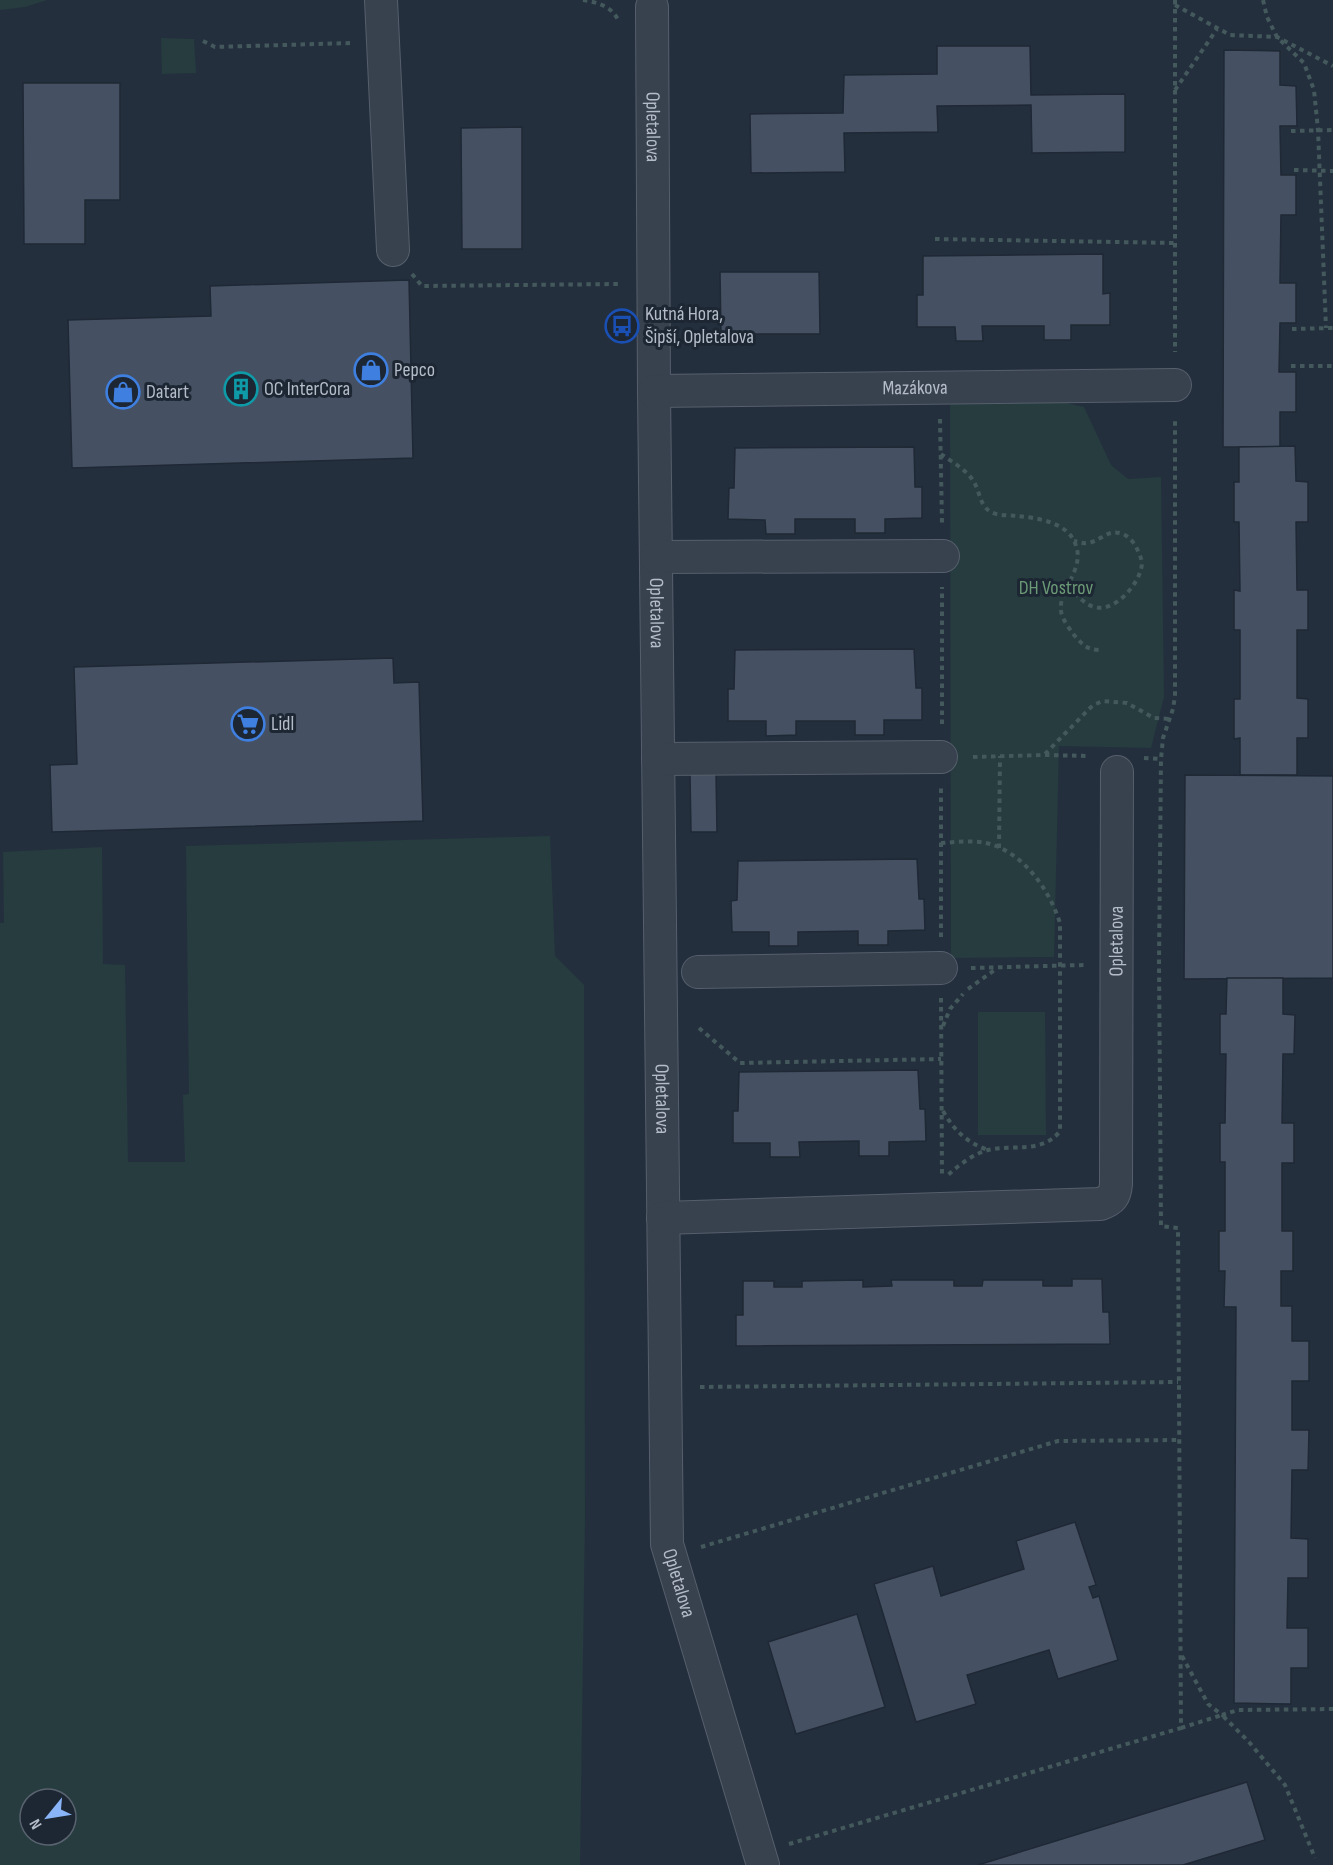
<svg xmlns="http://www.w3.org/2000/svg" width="1333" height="1865" viewBox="0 0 1333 1865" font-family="'Sofia Sans Condensed',sans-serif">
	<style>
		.green { fill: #263c3f; fill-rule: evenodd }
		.building { fill: #455162; stroke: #1f2835; stroke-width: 1.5 }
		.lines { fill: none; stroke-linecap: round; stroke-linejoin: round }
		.minor-casing { stroke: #565f6c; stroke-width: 34 }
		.path { stroke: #44595c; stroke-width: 4; stroke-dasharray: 4.5 4.5; stroke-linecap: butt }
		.minor { stroke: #38414e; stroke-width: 32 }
		.labels { text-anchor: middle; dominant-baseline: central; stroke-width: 6; stroke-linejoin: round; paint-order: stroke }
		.street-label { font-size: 20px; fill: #b4bcc9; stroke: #1d2633 }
		.poi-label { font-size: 20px; fill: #b4bcc9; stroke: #1d2633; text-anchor: start }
		.park-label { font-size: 20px; fill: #6b9a76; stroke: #1d2633 }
	</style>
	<rect width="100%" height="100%" fill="#242f3e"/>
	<!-- green -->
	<g class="green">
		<polygon points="0,0 47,0 25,7 0,10"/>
		<polygon points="161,38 194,39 196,73 162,74"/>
		<polygon points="1040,397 1084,407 1111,465 1128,479 1161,477 1164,697 1151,748 1059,746 1054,957 951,958 950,401"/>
		<path d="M 550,836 L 555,956 L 584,985 L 585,1517 L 580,1865 L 0,1865 L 0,923 L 4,923 L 3,852 L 102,847 L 103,964 L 125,965 L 128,1162 L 185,1162 L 183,1095 L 189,1094 L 186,846 ZM 30,1799 L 66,1799 L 66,1835 L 30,1835 Z"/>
		<polygon points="978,1012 1045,1012 1046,1135 978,1135"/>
	</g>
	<!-- building -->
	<g class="building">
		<polygon points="937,46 1030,46 1031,95 1125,94 1125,152 1032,153 1031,105 937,106 938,132 844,133 845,172 751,173 750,114 843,113 844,75 937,74"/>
		<polygon points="1224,50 1280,51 1280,85 1296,86 1297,126 1280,126 1281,175 1296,175 1296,215 1281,215 1280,283 1296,283 1296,323 1280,323 1279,372 1296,372 1296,412 1280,412 1280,447 1223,447"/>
		<polygon points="23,83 120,83 120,200 85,200 85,244 24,244"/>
		<polygon points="522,127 522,249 462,249 461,128"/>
		<polygon points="1103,254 1103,294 1110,293 1110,325 1071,325 1071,340 1044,340 1044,326 982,326 983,341 956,341 955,327 917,327 917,295 923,295 923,256"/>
		<polygon points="720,272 819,272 820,334 721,334"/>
		<polygon points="409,280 413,458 72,468 68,320 211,316 210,286"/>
		<polygon points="1295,446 1296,481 1308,482 1308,522 1296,522 1297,590 1308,590 1308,630 1297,630 1297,698 1308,699 1308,738 1297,738 1297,775 1240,775 1240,738 1234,739 1234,699 1240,699 1240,630 1234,630 1234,590 1240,591 1239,522 1234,522 1234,482 1239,482 1239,447"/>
		<polygon points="914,447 915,487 922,487 922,518 885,519 885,533 855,533 855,519 795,519 795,534 766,534 765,520 728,519 729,488 734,488 735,448"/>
		<polygon points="914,649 916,688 922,688 922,720 884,720 884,735 855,735 855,721 796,721 796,735 766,736 766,721 728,721 728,689 734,689 735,650"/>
		<polygon points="393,658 394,683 419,682 423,821 52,832 50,765 77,764 74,667"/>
		<polygon points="690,773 716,773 717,832 691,832"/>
		<polygon points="1185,775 1333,776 1333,978 1184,979"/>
		<polygon points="917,859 919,899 924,899 925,930 888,931 888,945 858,945 858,931 798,932 798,946 769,946 769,932 732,932 731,901 737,900 738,861"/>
		<polygon points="1227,978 1283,978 1283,1014 1295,1015 1294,1054 1283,1054 1282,1123 1294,1123 1294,1163 1282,1163 1282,1231 1293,1231 1293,1271 1281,1271 1281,1306 1292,1306 1292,1341 1309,1341 1309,1381 1292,1381 1292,1430 1309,1430 1308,1470 1292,1470 1291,1538 1308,1539 1308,1578 1288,1578 1287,1628 1308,1628 1308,1668 1291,1668 1291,1704 1234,1703 1236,1307 1224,1307 1225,1271 1219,1271 1219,1231 1225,1231 1225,1162 1220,1162 1220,1123 1225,1123 1226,1054 1220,1054 1220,1014 1226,1014"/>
		<polygon points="918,1070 920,1109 925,1109 926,1141 889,1142 889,1156 859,1156 859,1141 799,1142 800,1157 770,1157 770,1143 733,1143 733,1111 738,1111 739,1072"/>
		<polygon points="1072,1279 1102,1279 1103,1312 1109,1312 1110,1344 736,1346 736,1315 743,1315 743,1281 774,1281 774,1287 802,1287 802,1281 863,1280 863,1287 892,1286 891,1280 954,1280 954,1286 982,1286 983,1280 1043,1280 1043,1286 1072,1286"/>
		<polygon points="1075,1522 1096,1585 1089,1587 1093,1598 1099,1596 1118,1660 1058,1679 1049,1650 967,1675 976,1704 916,1722 874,1584 933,1566 941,1596 1024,1569 1016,1541"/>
		<polygon points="857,1614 885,1707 796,1734 768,1642"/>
		<polygon points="1247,1782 1265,1840 1183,1865 978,1865"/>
	</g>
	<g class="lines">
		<defs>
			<g id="minor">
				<polyline points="381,0 393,250"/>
				<path id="s1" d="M 652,7 L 654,391 L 667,1544 L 763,1865"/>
				<path id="s2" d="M 654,391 L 1175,385"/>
				<polyline points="656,557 943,556"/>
				<polyline points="658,759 941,757"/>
				<polyline points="698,972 941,968"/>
				<path id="s3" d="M 663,1218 L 1100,1204 C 1112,1200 1115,1196 1116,1184 L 1117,772"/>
			</g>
		</defs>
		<!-- minor casing -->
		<use href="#minor" class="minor-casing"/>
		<!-- path -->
		<g class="path">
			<path d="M 583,0 C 596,2 612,6 618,20"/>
			<polyline points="1175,0 1175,352"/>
			<polyline points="1263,0 1267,17 1277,37 1304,63 1314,90 1318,130 1326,328"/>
			<polyline points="1175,5 1230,35 1277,37 1333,66"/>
			<polyline points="203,41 215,47 352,43"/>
			<polyline points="1175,90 1217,29"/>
			<polyline points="1291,131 1333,130"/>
			<polyline points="1294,170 1333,171"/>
			<polyline points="935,239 1175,243"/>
			<polyline points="412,274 422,286 620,284"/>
			<polyline points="1292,329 1333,328"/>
			<polyline points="1291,366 1333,366"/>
			<polyline points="940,419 942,523"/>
			<path d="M 941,454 C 952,462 969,471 975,484 C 980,493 980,506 991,512 C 998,516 1009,515 1018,516 C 1037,518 1065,522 1074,541 C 1088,568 1058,588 1061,611 C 1062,619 1069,628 1074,635 C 1083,645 1087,650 1100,650"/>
			<path d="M 1068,587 C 1076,594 1084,604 1094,607 C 1114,613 1137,586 1141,569 C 1143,563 1141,557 1138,551 C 1135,544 1130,537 1123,534 C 1108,528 1101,541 1088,543 C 1084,544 1079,542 1074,541"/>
			<polyline points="942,724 942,587"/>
			<polyline points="1045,754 1093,705 1103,701 1127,703 1154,718 1170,719"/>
			<polyline points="973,757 1045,755 1089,756"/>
			<polyline points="1144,758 1161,759"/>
			<path d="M 941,843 C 959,842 979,839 996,846 C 1028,859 1050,892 1060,923 L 1060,1131 C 1043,1154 1013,1144 988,1150 C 973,1154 959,1165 948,1175"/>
			<polyline points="999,848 1000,756"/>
			<polyline points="941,937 941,788"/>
			<polyline points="971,968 1084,965"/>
			<polyline points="968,989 996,969"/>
			<polyline points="941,998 942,1177"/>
			<polyline points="943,1026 950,1009 963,994"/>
			<polyline points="699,1028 740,1063 941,1059"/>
			<path d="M 943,1111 C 954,1130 967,1143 988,1150"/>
			<polyline points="700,1387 1178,1382"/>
			<polyline points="701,1547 1058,1441 1178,1440"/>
			<polyline points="1182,1656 1208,1704 1222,1715 1238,1710 1333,1709"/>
			<polyline points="1181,1728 1222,1715 1249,1742 1285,1785 1315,1858"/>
			<polyline points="789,1844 1181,1728 1178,1228 1161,1226 1159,962 1161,759 1163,738 1173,709 1175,696 1175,417"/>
		</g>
		<!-- minor -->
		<use href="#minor" class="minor"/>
	</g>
	<!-- icons -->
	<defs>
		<symbol id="bus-ring" viewBox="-11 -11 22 22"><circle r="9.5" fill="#1d2633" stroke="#1a4fb4" stroke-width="1.5"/><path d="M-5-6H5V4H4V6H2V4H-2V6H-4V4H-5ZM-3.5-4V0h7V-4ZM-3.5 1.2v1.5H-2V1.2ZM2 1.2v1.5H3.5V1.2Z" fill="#1a4fb4"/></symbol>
		<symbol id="shop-ring" viewBox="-11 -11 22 22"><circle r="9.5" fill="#1d2633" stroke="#3f7fe0" stroke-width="1.5"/><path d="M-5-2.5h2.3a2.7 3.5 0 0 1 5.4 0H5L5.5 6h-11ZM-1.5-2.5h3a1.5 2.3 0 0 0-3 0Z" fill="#3f7fe0"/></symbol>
		<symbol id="building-ring" viewBox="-11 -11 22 22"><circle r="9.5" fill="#1d2633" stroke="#0f9aa8" stroke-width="1.5"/><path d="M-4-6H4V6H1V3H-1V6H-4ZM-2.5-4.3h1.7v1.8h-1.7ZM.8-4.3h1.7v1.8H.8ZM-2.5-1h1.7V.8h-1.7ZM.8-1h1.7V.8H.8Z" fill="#0f9aa8"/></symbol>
		<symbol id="supermarket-ring" viewBox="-11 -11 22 22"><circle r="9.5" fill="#1d2633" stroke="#3f7fe0" stroke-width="1.5"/><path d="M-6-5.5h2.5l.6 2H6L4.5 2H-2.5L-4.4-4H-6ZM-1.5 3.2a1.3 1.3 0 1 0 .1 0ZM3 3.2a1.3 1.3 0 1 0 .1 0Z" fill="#3f7fe0"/></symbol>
	</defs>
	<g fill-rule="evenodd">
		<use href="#bus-ring" x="603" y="307" width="38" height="38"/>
		<use href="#shop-ring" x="352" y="351" width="38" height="38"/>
		<use href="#building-ring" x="222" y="370" width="38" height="38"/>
		<use href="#shop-ring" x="104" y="373" width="38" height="38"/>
		<use href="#supermarket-ring" x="229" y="705" width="38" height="38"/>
	</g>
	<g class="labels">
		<!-- street labels -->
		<g class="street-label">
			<text stroke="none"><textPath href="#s1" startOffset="120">Opletalova</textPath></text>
			<text stroke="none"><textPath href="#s2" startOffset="261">Mazákova</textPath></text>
			<text stroke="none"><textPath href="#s1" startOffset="606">Opletalova</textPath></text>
			<text stroke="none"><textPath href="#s3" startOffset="708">Opletalova</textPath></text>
			<text stroke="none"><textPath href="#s1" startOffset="1092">Opletalova</textPath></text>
			<text stroke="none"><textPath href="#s1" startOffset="1578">Opletalova</textPath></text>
		</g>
		<!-- poi labels -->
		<g class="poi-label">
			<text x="645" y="314">Kutná Hora,<tspan x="645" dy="23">Šipší, Opletalova</tspan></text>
			<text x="394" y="370">Pepco</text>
			<text x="264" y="389">OC InterCora</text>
			<text x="146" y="392">Datart</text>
			<text x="271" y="724">Lidl</text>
		</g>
		<!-- park labels -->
		<g class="park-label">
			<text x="1056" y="588">DH Vostrov</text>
		</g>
	</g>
	<!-- north arrow -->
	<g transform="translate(48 1817) rotate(240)"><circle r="28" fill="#1d2633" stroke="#59626f" stroke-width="1.5"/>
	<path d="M0-4.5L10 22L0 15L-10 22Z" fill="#8ab4f8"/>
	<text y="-9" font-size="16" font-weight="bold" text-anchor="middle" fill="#b4bcc9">N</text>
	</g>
</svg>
